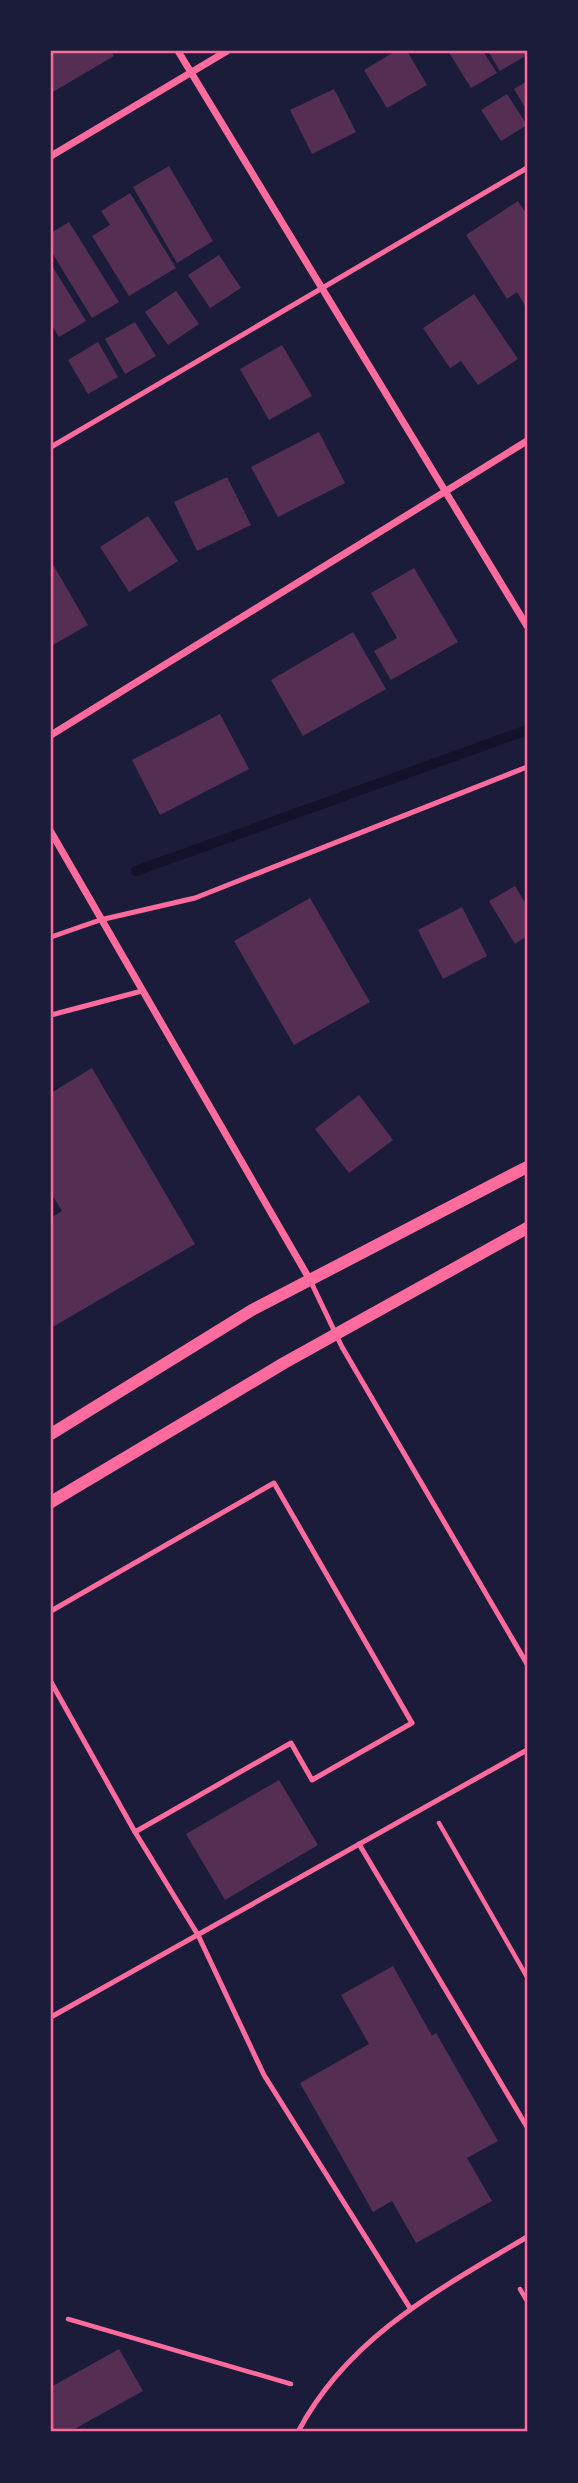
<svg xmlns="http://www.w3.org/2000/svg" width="578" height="2483" viewBox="0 0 578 2483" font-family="'Nunito Sans',sans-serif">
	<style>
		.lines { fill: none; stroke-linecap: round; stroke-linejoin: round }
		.stream { stroke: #12122b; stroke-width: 10 }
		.building { fill: #542f53 }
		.path { stroke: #ff6b9d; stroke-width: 4.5 }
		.service { stroke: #ff6b9d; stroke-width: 5 }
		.minor { stroke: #ff6b9d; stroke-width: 7 }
		.tertiary { stroke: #ff6b9d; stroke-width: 12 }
		.neatline { fill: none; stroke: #ff6b9d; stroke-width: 2.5 }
	</style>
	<rect width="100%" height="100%" fill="#1b1b3a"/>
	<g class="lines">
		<!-- stream -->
		<polyline class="stream" points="136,871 527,730"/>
	</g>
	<!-- building -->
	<g class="building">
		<polygon points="51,51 111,51 114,56 51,93"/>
		<polygon points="396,51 407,51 427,85 387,108 364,70"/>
		<polygon points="448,51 483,51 497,73 471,88"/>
		<polygon points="488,51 524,51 527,55 500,71"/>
		<polygon points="527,81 527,111 514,89"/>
		<polygon points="334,89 356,132 312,154 290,110"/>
		<polygon points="507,94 527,125 501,141 481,110"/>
		<polygon points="169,166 213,241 177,263 133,187"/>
		<polygon points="130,193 176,268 129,296 92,236 110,225 101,211"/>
		<polygon points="518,201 527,215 527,309 517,292 507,299 466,235"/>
		<polygon points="69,222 119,302 92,318 51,251 51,233"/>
		<polygon points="219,255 241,288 210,308 188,275"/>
		<polygon points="51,264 86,321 59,337 51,324"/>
		<polygon points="176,291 199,324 168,345 145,312"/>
		<polygon points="474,294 518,359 478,385 461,361 450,368 423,328"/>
		<polygon points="135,322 156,356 125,374 105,339"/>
		<polygon points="98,342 118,377 88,394 68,360"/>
		<polygon points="282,345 312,396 269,420 240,369"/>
		<polygon points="319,432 345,483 278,517 251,467"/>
		<polygon points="227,477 251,525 197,551 174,502"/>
		<polygon points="148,516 178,561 129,592 100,547"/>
		<polygon points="51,561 88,625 51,646"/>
		<polygon points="414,568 458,642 391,680 374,651 397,638 371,593"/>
		<polygon points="353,632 386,689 303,736 271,680"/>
		<polygon points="220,714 249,769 160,815 132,760"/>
		<polygon points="515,886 527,906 527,936 515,944 489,901"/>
		<polygon points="310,898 370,1002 294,1045 234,941"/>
		<polygon points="462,907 487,956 443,979 418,930"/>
		<polygon points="92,1068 195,1244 51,1328 51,1218 62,1211 51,1193 51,1093"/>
		<polygon points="359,1095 393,1140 349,1173 315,1129"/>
		<polygon points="279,1780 318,1845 225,1900 186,1834"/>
		<polygon points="393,1966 432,2036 436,2033 498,2141 467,2158 492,2201 416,2243 392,2201 373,2212 300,2083 369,2044 341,1995"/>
		<polygon points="119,2349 143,2391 69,2432 51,2432 51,2387"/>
	</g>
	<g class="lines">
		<!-- path -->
		<g class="path">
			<polyline points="439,1823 527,1977"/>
			<polyline points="520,2289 527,2301"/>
			<polyline points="68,2319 291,2384"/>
		</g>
		<!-- service -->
		<g class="service">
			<polyline points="51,447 527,168"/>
			<polyline points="51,937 100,920 195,898 527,767"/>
			<polyline points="51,1015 142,991"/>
			<polyline points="310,1280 342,1347 527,1664"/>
			<polyline points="51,1611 274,1483 412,1723 312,1780 291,1743 135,1832"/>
			<polyline points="51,1682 135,1832 198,1935 264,2075 410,2308"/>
			<polyline points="359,1844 527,2127"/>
			<polyline points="51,2017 527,1750"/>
			<path d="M 298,2432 C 347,2338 439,2289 527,2237"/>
		</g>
		<!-- minor -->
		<g class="minor">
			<polyline points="178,51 527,626"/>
			<polyline points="51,156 227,51"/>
			<polyline points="51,735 527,441"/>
			<polyline points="51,832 310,1280"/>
		</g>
		<!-- tertiary -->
		<g class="tertiary">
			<polyline points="51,1434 252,1310 527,1167"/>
			<polyline points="51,1502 284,1363 527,1228"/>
		</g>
	</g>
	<!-- border -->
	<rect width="578" height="2483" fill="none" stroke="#1b1b3a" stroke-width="105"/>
	<rect x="52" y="52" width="474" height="2378" class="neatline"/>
</svg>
